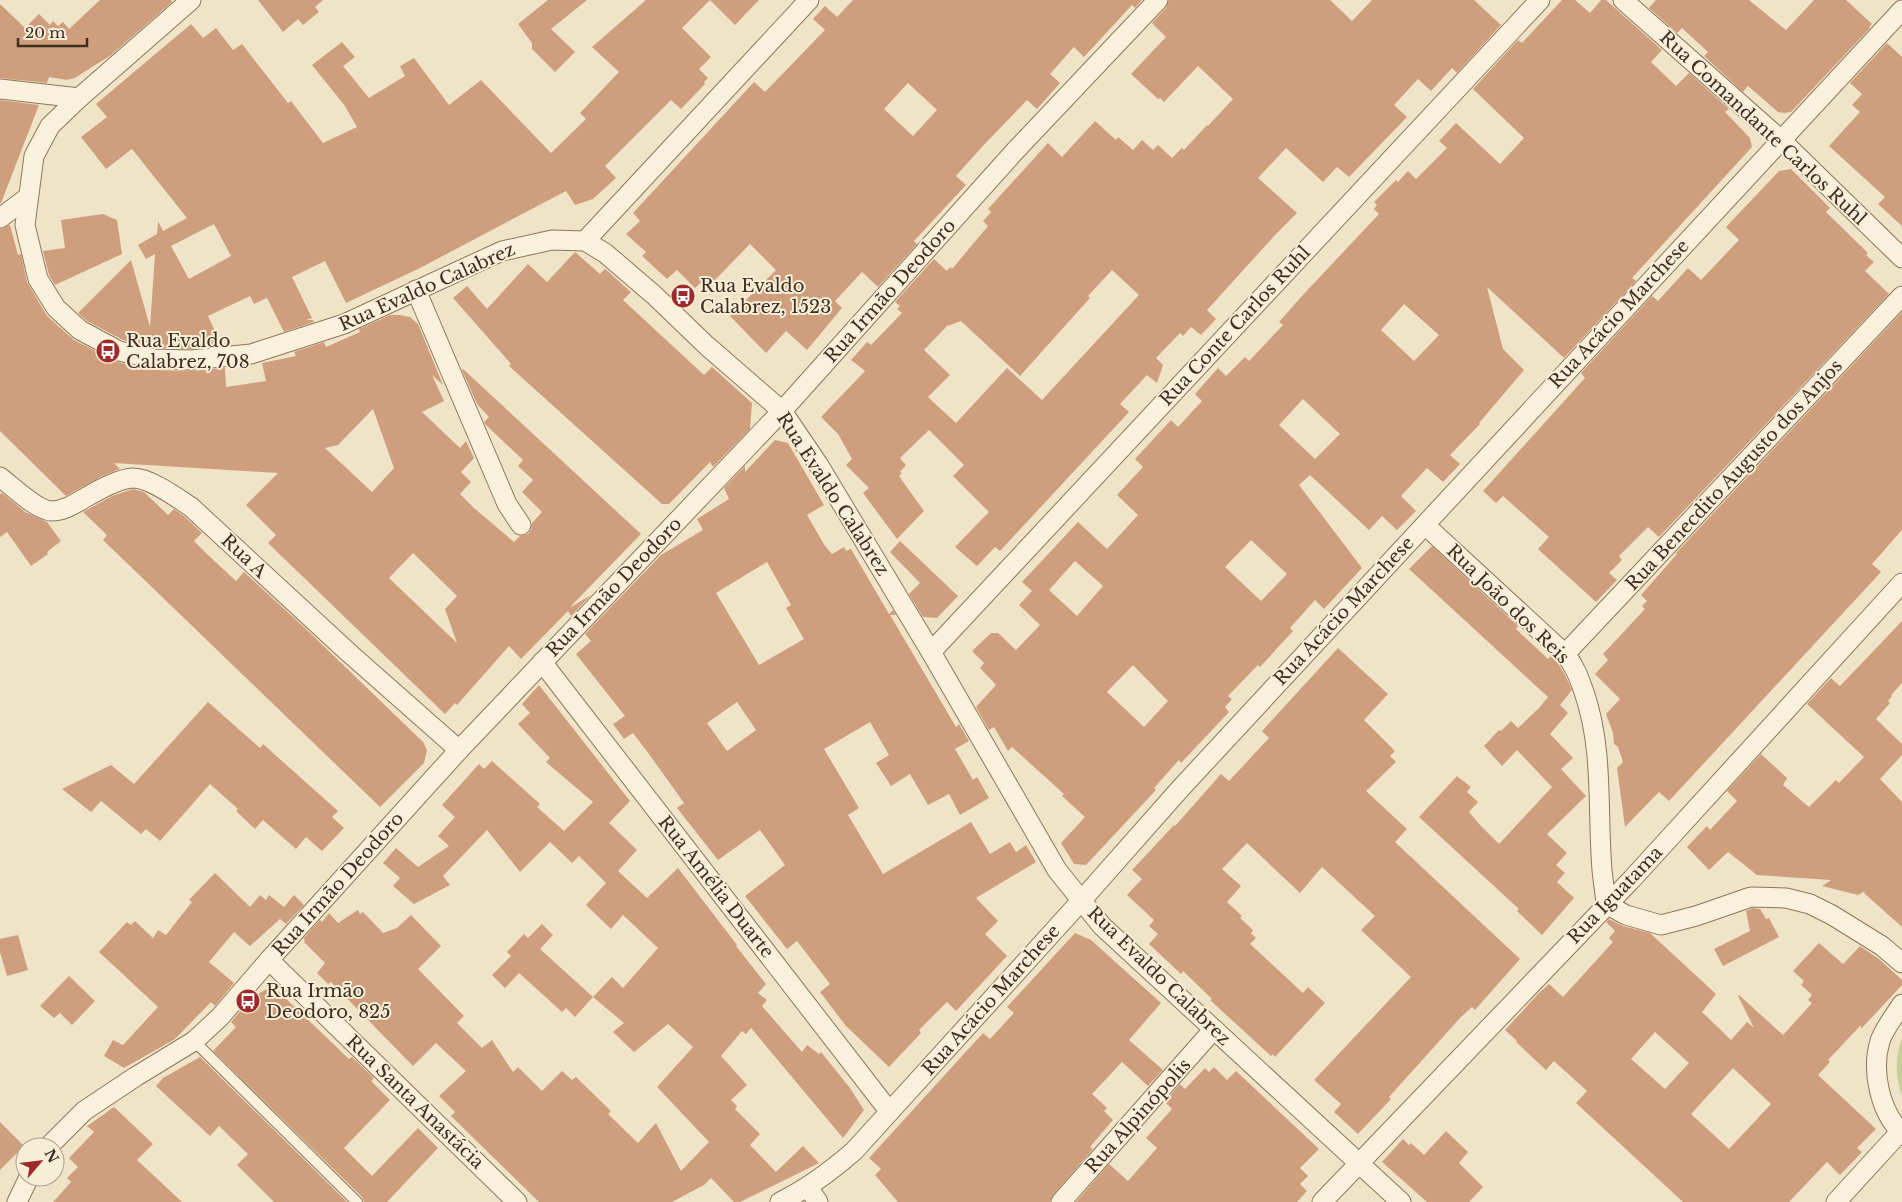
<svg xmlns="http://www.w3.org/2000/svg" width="1902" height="1202" viewBox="0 0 1902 1202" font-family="'Libre Baskerville',serif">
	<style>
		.green { fill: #c9cf9b }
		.building { fill: #cf9f7d; fill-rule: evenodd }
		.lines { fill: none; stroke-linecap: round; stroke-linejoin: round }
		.lane-casing { stroke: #8d765c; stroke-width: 12 }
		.street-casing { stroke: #8d765c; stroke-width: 21 }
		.lane { stroke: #faf1dc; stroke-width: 10 }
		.street { stroke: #faf1dc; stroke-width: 19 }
		.labels { text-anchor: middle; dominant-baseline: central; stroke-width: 4; stroke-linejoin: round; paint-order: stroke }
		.street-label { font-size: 18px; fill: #3d2e20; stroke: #f7eed8 }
		.poi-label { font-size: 18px; fill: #3d2e20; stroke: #f7eed8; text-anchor: start }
	</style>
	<rect width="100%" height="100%" fill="#f0e4c8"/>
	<!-- green -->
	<path class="green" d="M 1902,1038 L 1902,1096 C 1895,1078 1895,1056 1902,1038 Z"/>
	<!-- building -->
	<g class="building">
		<polygon points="100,0 171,0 172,2 111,55 75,78 67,80 49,77 47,83 0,78 0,4 25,28 39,14 50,25 53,21 58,26 63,22 69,29"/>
		<polygon points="258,0 323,0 315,7 319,12 303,25 298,19 283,32"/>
		<polygon points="548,0 587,0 551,29 575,52 555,72 532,49 532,43 518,24"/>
		<path d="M 646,0 L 759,0 L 735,25 L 710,0 L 682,28 L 711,57 L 699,69 L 708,78 L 704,82 L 705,84 L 681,109 L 671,100 L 605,166 L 616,178 L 593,199 L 575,205 L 566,191 L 418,269 L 346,303 L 325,261 L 292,277 L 312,318 L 306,320 L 313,320 L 314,322 L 284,332 L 267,298 L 254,304 L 250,296 L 208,316 L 222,346 L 191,349 L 156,348 L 123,340 L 87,321 L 78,313 L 131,260 L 150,327 L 155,254 L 146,259 L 138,245 L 157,234 L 158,221 L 163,231 L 187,218 L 132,149 L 106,169 L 81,137 L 107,117 L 96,104 L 191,24 L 203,38 L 216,28 L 233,50 L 242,44 L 288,103 L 291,101 L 323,143 L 357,127 L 345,106 L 312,65 L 342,42 L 355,57 L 343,66 L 369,98 L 405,76 L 400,66 L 414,58 L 449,105 L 481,80 L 551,153 L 586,119 L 580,113 L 619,72 L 592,47 ZM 214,224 L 231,256 L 189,279 L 171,246 Z"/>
		<path d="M 853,0 L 1142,0 L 1135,8 L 1132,5 L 1084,57 L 1074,47 L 1050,74 L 1060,83 L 1037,109 L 1027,100 L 980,149 L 956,176 L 966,185 L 914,241 L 917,244 L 878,287 L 862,272 L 835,301 L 842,308 L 807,350 L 786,331 L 766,353 L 730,316 L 776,270 L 750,244 L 706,289 L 700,283 L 695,288 L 677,270 L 667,279 L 642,256 L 646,252 L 626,234 L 640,221 L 633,213 L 754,82 L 765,92 L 825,30 L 813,19 L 825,6 L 837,17 ZM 908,83 L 937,110 L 913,136 L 884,109 Z"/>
		<path d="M 1169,0 L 1330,0 L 1352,21 L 1372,0 L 1474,0 L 1501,25 L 1457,73 L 1452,68 L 1431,91 L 1418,79 L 1394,105 L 1407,117 L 1349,177 L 1337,167 L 1323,182 L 1286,148 L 1258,178 L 1297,213 L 1277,233 L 1207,310 L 1216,319 L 1201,335 L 1191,327 L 1183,336 L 1180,333 L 1156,358 L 1163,365 L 1157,383 L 1147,375 L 1120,404 L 1129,412 L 1000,551 L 995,547 L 977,566 L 955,547 L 989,512 L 953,476 L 964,465 L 929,430 L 900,458 L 906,465 L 900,472 L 902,473 L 899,476 L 924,511 L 897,539 L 863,493 L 869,488 L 846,465 L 852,459 L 838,434 L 821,417 L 865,371 L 851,360 L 867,342 L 871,345 L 902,313 L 897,309 L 900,306 L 895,302 L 934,259 L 947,271 L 950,267 L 952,269 L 988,226 L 983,221 L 991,212 L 988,209 L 1048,143 L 1062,157 L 1095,121 L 1116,140 L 1118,137 L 1133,150 L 1142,140 L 1153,150 L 1158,145 L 1172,158 L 1182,148 L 1184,150 L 1207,125 L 1208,126 L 1233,99 L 1198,66 L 1164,102 L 1160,98 L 1158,99 L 1131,74 L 1166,37 L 1152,23 L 1166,8 ZM 1112,270 L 1139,295 L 1042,400 L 1007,368 L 956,423 L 928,397 L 950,375 L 924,350 L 947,326 L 961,321 L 1020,376 L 1090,298 L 1088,296 Z"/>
		<path d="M 1562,0 L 1575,0 L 1590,13 L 1601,0 L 1606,0 L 1662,50 L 1651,62 L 1676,86 L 1689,73 L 1729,109 L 1725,112 L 1750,138 L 1752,147 L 1632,278 L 1636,281 L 1564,358 L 1487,287 L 1503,349 L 1524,370 L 1479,423 L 1480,424 L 1450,455 L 1460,464 L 1443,482 L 1427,468 L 1401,496 L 1416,511 L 1397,530 L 1382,516 L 1369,530 L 1310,475 L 1299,485 L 1362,568 L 1324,609 L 1315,600 L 1290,628 L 1293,631 L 1260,667 L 1258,665 L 1228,696 L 1232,699 L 1225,707 L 1229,712 L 1181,763 L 1179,760 L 1154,788 L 1156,790 L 1086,865 L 1074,864 L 1061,843 L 1085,817 L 1062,796 L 1064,794 L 1012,747 L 1008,751 L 994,727 L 989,730 L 976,707 L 996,685 L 980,668 L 984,663 L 972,651 L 991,633 L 998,633 L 1016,650 L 1040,625 L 1019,605 L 1032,591 L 1022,582 L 1078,522 L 1107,549 L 1138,515 L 1117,495 L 1143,467 L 1135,459 L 1171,420 L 1178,427 L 1202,401 L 1195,394 L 1218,368 L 1226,376 L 1245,357 L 1249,361 L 1283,325 L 1279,322 L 1301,297 L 1379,214 L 1374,209 L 1377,205 L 1374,202 L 1396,180 L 1398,182 L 1408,171 L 1416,179 L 1447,148 L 1439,141 L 1456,123 L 1500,164 L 1524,138 L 1473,89 L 1518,40 L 1522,43 ZM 1404,304 L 1439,335 L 1414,361 L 1381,330 ZM 1303,399 L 1340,434 L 1315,459 L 1279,425 ZM 1251,540 L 1287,574 L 1261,601 L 1225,567 ZM 1075,561 L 1103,586 L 1077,616 L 1049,590 ZM 1133,665 L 1168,701 L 1144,727 L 1107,692 Z"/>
		<polygon points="1656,0 1749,0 1786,30 1814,0 1846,0 1872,24 1869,27 1870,28 1791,112 1784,113 1778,112 1748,86 1743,92 1704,56 1708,52 1682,28 1677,33 1649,8"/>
		<polygon points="1887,43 1902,57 1902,226 1878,204 1885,197 1829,146 1860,112 1852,105 1862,94 1850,83"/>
		<polygon points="0,100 39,105 1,203 0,203"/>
		<polygon points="1791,169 1830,208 1826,212 1868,253 1866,255 1874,262 1865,271 1889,294 1659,537 1648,527 1619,556 1622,560 1609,573 1617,580 1596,602 1538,549 1549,537 1503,496 1496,503 1483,491 1585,378 1581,373 1652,296 1658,301 1688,268 1701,280 1739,240 1726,227 1779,171"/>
		<polygon points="103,214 117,220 122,254 55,285 49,275 43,251 65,248 61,220"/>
		<path d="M 10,225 L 18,255 L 21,254 L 27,282 L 47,316 L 74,340 L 117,362 L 155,370 L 191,371 L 225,368 L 226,387 L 266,381 L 262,363 L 296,356 L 294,352 L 324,342 L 326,347 L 360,332 L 359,329 L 390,315 L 400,315 L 410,317 L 418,324 L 443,385 L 432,375 L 444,401 L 422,412 L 460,448 L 466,441 L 474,458 L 461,472 L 471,482 L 460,494 L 474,508 L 514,542 L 520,536 L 528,534 L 531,530 L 532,523 L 542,512 L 522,492 L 533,480 L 518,466 L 523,460 L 486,425 L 484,422 L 489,417 L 477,404 L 462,370 L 463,369 L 641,534 L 573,604 L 571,607 L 591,595 L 571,616 L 568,611 L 521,659 L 509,646 L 457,705 L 455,703 L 445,714 L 268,543 L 276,535 L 246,505 L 278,473 L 114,463 L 120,469 L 102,476 L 66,496 L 0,431 L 0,229 ZM 373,409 L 394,468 L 372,492 L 325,448 L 338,445 ZM 413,553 L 457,596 L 445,609 L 457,643 L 389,578 Z"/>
		<polygon points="575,252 600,274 605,269 631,292 623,300 704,375 712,367 752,403 750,429 713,467 710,462 669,504 662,504 509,366 511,364 453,298 467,286 487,309 528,264 547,282"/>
		<polygon points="1902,312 1902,530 1872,564 1881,572 1669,801 1659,792 1625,827 1617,768 1623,762 1618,747 1614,744 1613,733 1606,714 1620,699 1595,674 1608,660 1603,654 1645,609 1642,606 1647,601 1641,595 1677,554 1676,553"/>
		<path d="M 775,440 L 788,443 L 824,505 L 807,515 L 825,546 L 832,554 L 844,547 L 846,551 L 851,549 L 889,614 L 893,610 L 896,615 L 890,615 L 956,727 L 959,724 L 969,741 L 955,749 L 973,780 L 977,777 L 989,798 L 960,815 L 949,794 L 928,805 L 910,774 L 891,786 L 876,763 L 889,755 L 870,722 L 824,749 L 859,808 L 848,815 L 883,874 L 971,822 L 990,854 L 1010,842 L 1016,852 L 1026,845 L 1036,862 L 976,898 L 998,921 L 985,934 L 1007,956 L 956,1011 L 947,1002 L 919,1030 L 921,1033 L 889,1067 L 846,1026 L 820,992 L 830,984 L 797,941 L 787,949 L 745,896 L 785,865 L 760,830 L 718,860 L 677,808 L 684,803 L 646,750 L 633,733 L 624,739 L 613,724 L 625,716 L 576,654 L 591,641 L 585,634 L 661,555 L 703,530 L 697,519 L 729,499 L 724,488 L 745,466 L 745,472 ZM 767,562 L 791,605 L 786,608 L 804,639 L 759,665 L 716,593 ZM 737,702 L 756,730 L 727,751 L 707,723 Z"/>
		<polygon points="133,489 144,492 168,515 174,509 184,516 202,533 194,541 208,555 236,581 244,572 305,628 423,742 427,750 424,763 380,807 103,540 107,535 83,512 112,496"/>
		<polygon points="2,493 25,512 47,522 61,541 47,552 48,554 31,566 7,532 0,537 0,494"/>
		<polygon points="900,541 958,596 937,618 923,617 909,594 920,583 890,552"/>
		<polygon points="1432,546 1518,626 1516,629 1548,659 1551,656 1557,662 1564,673 1572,690 1560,705 1568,713 1550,734 1573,758 1561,769 1586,796 1547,834 1567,853 1556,865 1565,873 1557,882 1574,898 1542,935 1517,911 1519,909 1419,817 1457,776 1471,787 1467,792 1478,802 1469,812 1480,825 1499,844 1552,787 1517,750 1502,766 1484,746 1499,730 1501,731 1511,721 1518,728 1539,708 1548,697 1409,569"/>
		<polygon points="1902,621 1902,683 1891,695 1892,696 1888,701 1890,703 1876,719 1902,744 1902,755 1880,779 1902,802 1902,927 1864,893 1865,891 1858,895 1822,886 1831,880 1757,875 1728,852 1709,870 1687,847 1707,826 1710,830 1737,801 1727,791 1761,754 1787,778 1783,785 1809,807 1836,780 1839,783 1864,757 1807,704 1831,678 1840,686"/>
		<polygon points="1338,648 1388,694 1364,720 1395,751 1390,756 1396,762 1366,791 1407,829 1395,842 1520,959 1475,1010 1472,1007 1461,1017 1389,1097 1391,1099 1358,1134 1334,1112 1341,1104 1314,1080 1411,977 1361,930 1375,916 1322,867 1300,893 1247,843 1222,869 1241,886 1227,902 1242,916 1240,918 1253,930 1251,933 1256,938 1250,944 1303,993 1308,987 1325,1003 1275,1057 1273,1054 1271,1056 1210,1000 1212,999 1183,971 1181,974 1149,944 1158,934 1149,926 1154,920 1127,895 1142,879 1132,870 1174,825 1175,826 1221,774 1229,781 1269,738 1262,731"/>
		<polygon points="539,685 630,801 609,823 637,850 618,871 647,898 678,868 737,945 736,946 766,984 758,993 767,1000 762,1006 802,1052 807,1045 819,1054 821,1052 850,1088 864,1110 843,1138 751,1028 746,1034 742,1031 721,1056 747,1085 731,1100 737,1106 735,1109 760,1134 750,1145 776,1172 803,1146 819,1163 740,1202 734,1202 711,1178 704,1185 672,1202 539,1202 451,1116 455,1112 439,1096 466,1071 436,1043 413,1066 331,982 328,984 317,973 325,963 304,942 305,940 303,939 320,920 322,922 329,913 338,923 358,910 360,914 363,912 383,933 397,928 411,915 441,946 418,969 464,1016 457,1023 482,1048 492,1040 513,1072 518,1067 542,1091 562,1071 572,1080 576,1077 611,1111 608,1114 638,1143 656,1123 681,1171 709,1142 657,1087 693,1047 668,1024 634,1052 613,1032 624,1023 593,997 612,977 623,988 658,948 623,915 611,929 586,905 606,883 579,856 572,863 550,842 520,872 487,830 443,876 450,885 414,904 393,886 400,878 383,863 396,848 418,867 449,846 438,836 455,817 442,805 479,764 484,769 492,761 540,804 537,807 564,831 593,802 546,762 550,758 518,724 530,713 522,704"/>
		<polygon points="208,702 260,748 263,744 338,811 332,817 344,828 322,851 306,837 296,849 263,820 255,829 236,811 238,809 210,784 160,841 146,829 141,834 101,801 91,812 62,789 111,765 134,784"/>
		<polygon points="215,873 250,907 260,895 266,900 269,895 284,907 294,895 304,905 286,924 280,919 250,946 234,932 209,962 234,983 215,1006 211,1002 175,1039 124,1068 104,1056 113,1040 123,1045 158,1007 99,952 127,922 131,925 135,921 153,938 158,930 166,935 192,902 189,900"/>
		<polygon points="1753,908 1760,909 1766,919 1769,918 1779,937 1723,966 1714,949 1750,931 1746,911"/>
		<path d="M 1609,919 L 1623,926 L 1650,933 L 1716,994 L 1702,1012 L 1731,1040 L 1747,1022 L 1754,1028 L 1738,996 L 1739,995 L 1783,1035 L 1812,1003 L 1808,1000 L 1812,995 L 1801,985 L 1804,981 L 1793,971 L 1819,943 L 1843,964 L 1860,946 L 1879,959 L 1902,980 L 1902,985 L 1861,1029 L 1861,1025 L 1828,1060 L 1830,1062 L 1818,1075 L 1876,1129 L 1857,1148 L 1862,1152 L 1840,1175 L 1827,1162 L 1789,1202 L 1683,1202 L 1576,1103 L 1587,1091 L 1554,1061 L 1546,1070 L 1516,1042 L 1517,1041 L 1505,1030 L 1539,993 L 1549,984 L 1563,997 L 1613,942 L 1609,938 L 1615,931 L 1606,922 ZM 1655,1032 L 1689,1063 L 1665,1089 L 1631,1059 ZM 1733,1068 L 1771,1104 L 1729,1149 L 1691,1114 Z"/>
		<polygon points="542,924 553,935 540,949 593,997 575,1017 566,1008 562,1012 519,973 505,988 492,975 511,956 507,952 524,934 528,938"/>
		<polygon points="1075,933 1091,940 1161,1003 1129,1040 1163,1070 1148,1086 1122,1062 1092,1094 1107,1108 1104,1111 1113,1120 1090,1147 1093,1149 1053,1195 1050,1202 898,1202 875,1175 881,1169 869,1158 983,1033 990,1039 1014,1013 1007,1007"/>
		<polygon points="18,935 28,970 7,976 0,952 0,939"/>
		<polygon points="69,976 95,1001 72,1025 60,1013 54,1018 40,1006"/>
		<polygon points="267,989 277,990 349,1059 352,1057 374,1078 371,1081 390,1100 344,1148 372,1176 418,1128 438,1148 387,1202 364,1202 362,1197 213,1051 236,1027 231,1022 252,997"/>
		<polygon points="200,1057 347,1202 274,1202 237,1165 248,1154 219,1126 210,1136 156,1086 163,1078"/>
		<polygon points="1214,1067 1227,1080 1236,1071 1319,1149 1300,1168 1308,1176 1300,1184 1307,1191 1297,1202 1076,1202 1109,1164 1128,1181 1157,1148 1146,1138 1172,1109 1165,1102 1180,1084 1185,1089 1205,1068 1209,1072"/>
		<polygon points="114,1107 153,1144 137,1160 182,1202 53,1202 71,1182 67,1178 78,1167 69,1158 94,1132 87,1126"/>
		<polygon points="0,1122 24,1146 0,1170"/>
		<polygon points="1446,1131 1468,1152 1459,1163 1483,1187 1469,1202 1427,1202 1382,1162 1403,1139 1409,1145 1411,1143 1424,1155"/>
	</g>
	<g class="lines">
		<defs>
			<polyline id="lane" points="194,1041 357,1202"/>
			<g id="street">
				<polyline points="191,0 79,98 50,126 34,156 25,225 38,279 56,308 80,330 119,351 155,359 191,360 251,354 344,324 502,251 552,240 585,241 605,253 654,295 706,345 782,411 818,464 931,652 1057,870 1102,926 1401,1202"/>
				<polyline points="1623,0 1781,140 1902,258"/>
				<polyline points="0,89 79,98"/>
				<polyline points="0,218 27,198"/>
				<polyline points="585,241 809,0"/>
				<polyline points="416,290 507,504 521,525"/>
				<path d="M 0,477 C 12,486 36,510 51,511 C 63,511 73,505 83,499 C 97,491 117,479 133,478 C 150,478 176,497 191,507 L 348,652 L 459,750"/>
				<path d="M 1425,525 L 1565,654 C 1575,666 1579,678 1584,692 C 1604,750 1597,809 1602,870 C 1603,881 1605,892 1606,904 L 1626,915 L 1661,925 L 1696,916 L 1751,897 L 1786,898 L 1810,904 L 1832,915 L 1882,946 L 1902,963"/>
				<polyline points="931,652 1540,0"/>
				<polyline points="1565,654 1902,296"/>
				<polyline points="542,662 889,1111"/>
				<polyline points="269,960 517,1202"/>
				<path d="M 1902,1004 C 1895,1015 1884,1029 1880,1041 C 1871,1071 1880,1112 1902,1133"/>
				<polyline points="48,1147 84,1111 135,1077 194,1041 220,1017 269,960 459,750 782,411 1015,151 1158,0"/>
				<polyline points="808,1187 818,1202"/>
				<polyline points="17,1202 29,1177"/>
				<path d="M 780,1202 C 807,1189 831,1171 854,1151 L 1081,901 L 1180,789 L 1902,10"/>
				<polyline points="1061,1202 1214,1029"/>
				<polyline points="1322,1202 1632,879 1902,583"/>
				<polyline points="1836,1202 1900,1132"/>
			</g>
		</defs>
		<!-- lane casing -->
		<use href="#lane" class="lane-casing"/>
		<!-- street casing -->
		<use href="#street" class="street-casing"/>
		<!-- lane -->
		<use href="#lane" class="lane"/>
		<!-- street -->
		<use href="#street" class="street"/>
	</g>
	<!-- icons -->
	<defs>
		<symbol id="bus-disc" viewBox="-11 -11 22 22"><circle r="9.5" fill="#9e2a2b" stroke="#f7eed8"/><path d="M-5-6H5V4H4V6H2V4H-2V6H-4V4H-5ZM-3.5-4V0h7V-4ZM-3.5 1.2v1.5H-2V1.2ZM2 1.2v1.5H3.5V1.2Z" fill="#fff"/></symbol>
	</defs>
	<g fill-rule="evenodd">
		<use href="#bus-disc" x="669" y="282" width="28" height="28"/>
		<use href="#bus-disc" x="94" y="337" width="28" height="28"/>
		<use href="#bus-disc" x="234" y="987" width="28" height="28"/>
	</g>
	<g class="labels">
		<!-- street labels -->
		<g class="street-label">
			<text transform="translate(1763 128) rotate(43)">Rua Comandante Carlos Ruhl</text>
			<text transform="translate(427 287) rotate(-24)">Rua Evaldo Calabrez</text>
			<text transform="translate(890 291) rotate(-48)">Rua Irmão Deodoro</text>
			<text transform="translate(1619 314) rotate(-47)">Rua Acácio Marchese</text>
			<text transform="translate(1235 326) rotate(-47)">Rua Conte Carlos Ruhl</text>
			<text transform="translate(1734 475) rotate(-47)">Rua Benecdito Augusto dos Anjos</text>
			<text transform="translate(833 494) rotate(57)">Rua Evaldo Calabrez</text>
			<text transform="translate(244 556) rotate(43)">Rua A</text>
			<text transform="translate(614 587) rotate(-46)">Rua Irmão Deodoro</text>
			<text transform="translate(1508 604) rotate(44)">Rua João dos Reis</text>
			<text transform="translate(1344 611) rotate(-47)">Rua Acácio Marchese</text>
			<text transform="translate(338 884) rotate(-48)">Rua Irmão Deodoro</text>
			<text transform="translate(716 887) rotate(52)">Rua Amélia Duarte</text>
			<text transform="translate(1615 895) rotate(-46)">Rua Iguatama</text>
			<text transform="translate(1159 976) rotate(44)">Rua Evaldo Calabrez</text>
			<text transform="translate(991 1000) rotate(-48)">Rua Acácio Marchese</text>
			<text transform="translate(415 1102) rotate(44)">Rua Santa Anastácia</text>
			<text transform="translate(1138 1116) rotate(-48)">Rua Alpinópolis</text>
		</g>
		<!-- poi labels -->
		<g class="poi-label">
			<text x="700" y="286">Rua Evaldo<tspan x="700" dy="21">Calabrez, 1523</tspan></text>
			<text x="126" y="341">Rua Evaldo<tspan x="126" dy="21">Calabrez, 708</tspan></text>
			<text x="266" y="991">Rua Irmão<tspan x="266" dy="21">Deodoro, 825</tspan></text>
		</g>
	</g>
	<!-- north arrow -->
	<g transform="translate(40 1162) rotate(62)"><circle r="24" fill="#f7eed8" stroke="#ada18e"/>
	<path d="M0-4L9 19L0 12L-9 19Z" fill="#9e2a2b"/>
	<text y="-8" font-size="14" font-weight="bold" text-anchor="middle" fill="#3d2e20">N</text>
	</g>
	<!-- scale -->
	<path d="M18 38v8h69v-8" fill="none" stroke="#3d2e20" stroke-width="2.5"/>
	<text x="25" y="38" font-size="15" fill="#3d2e20" stroke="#f7eed8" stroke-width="4" paint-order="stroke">20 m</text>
</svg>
